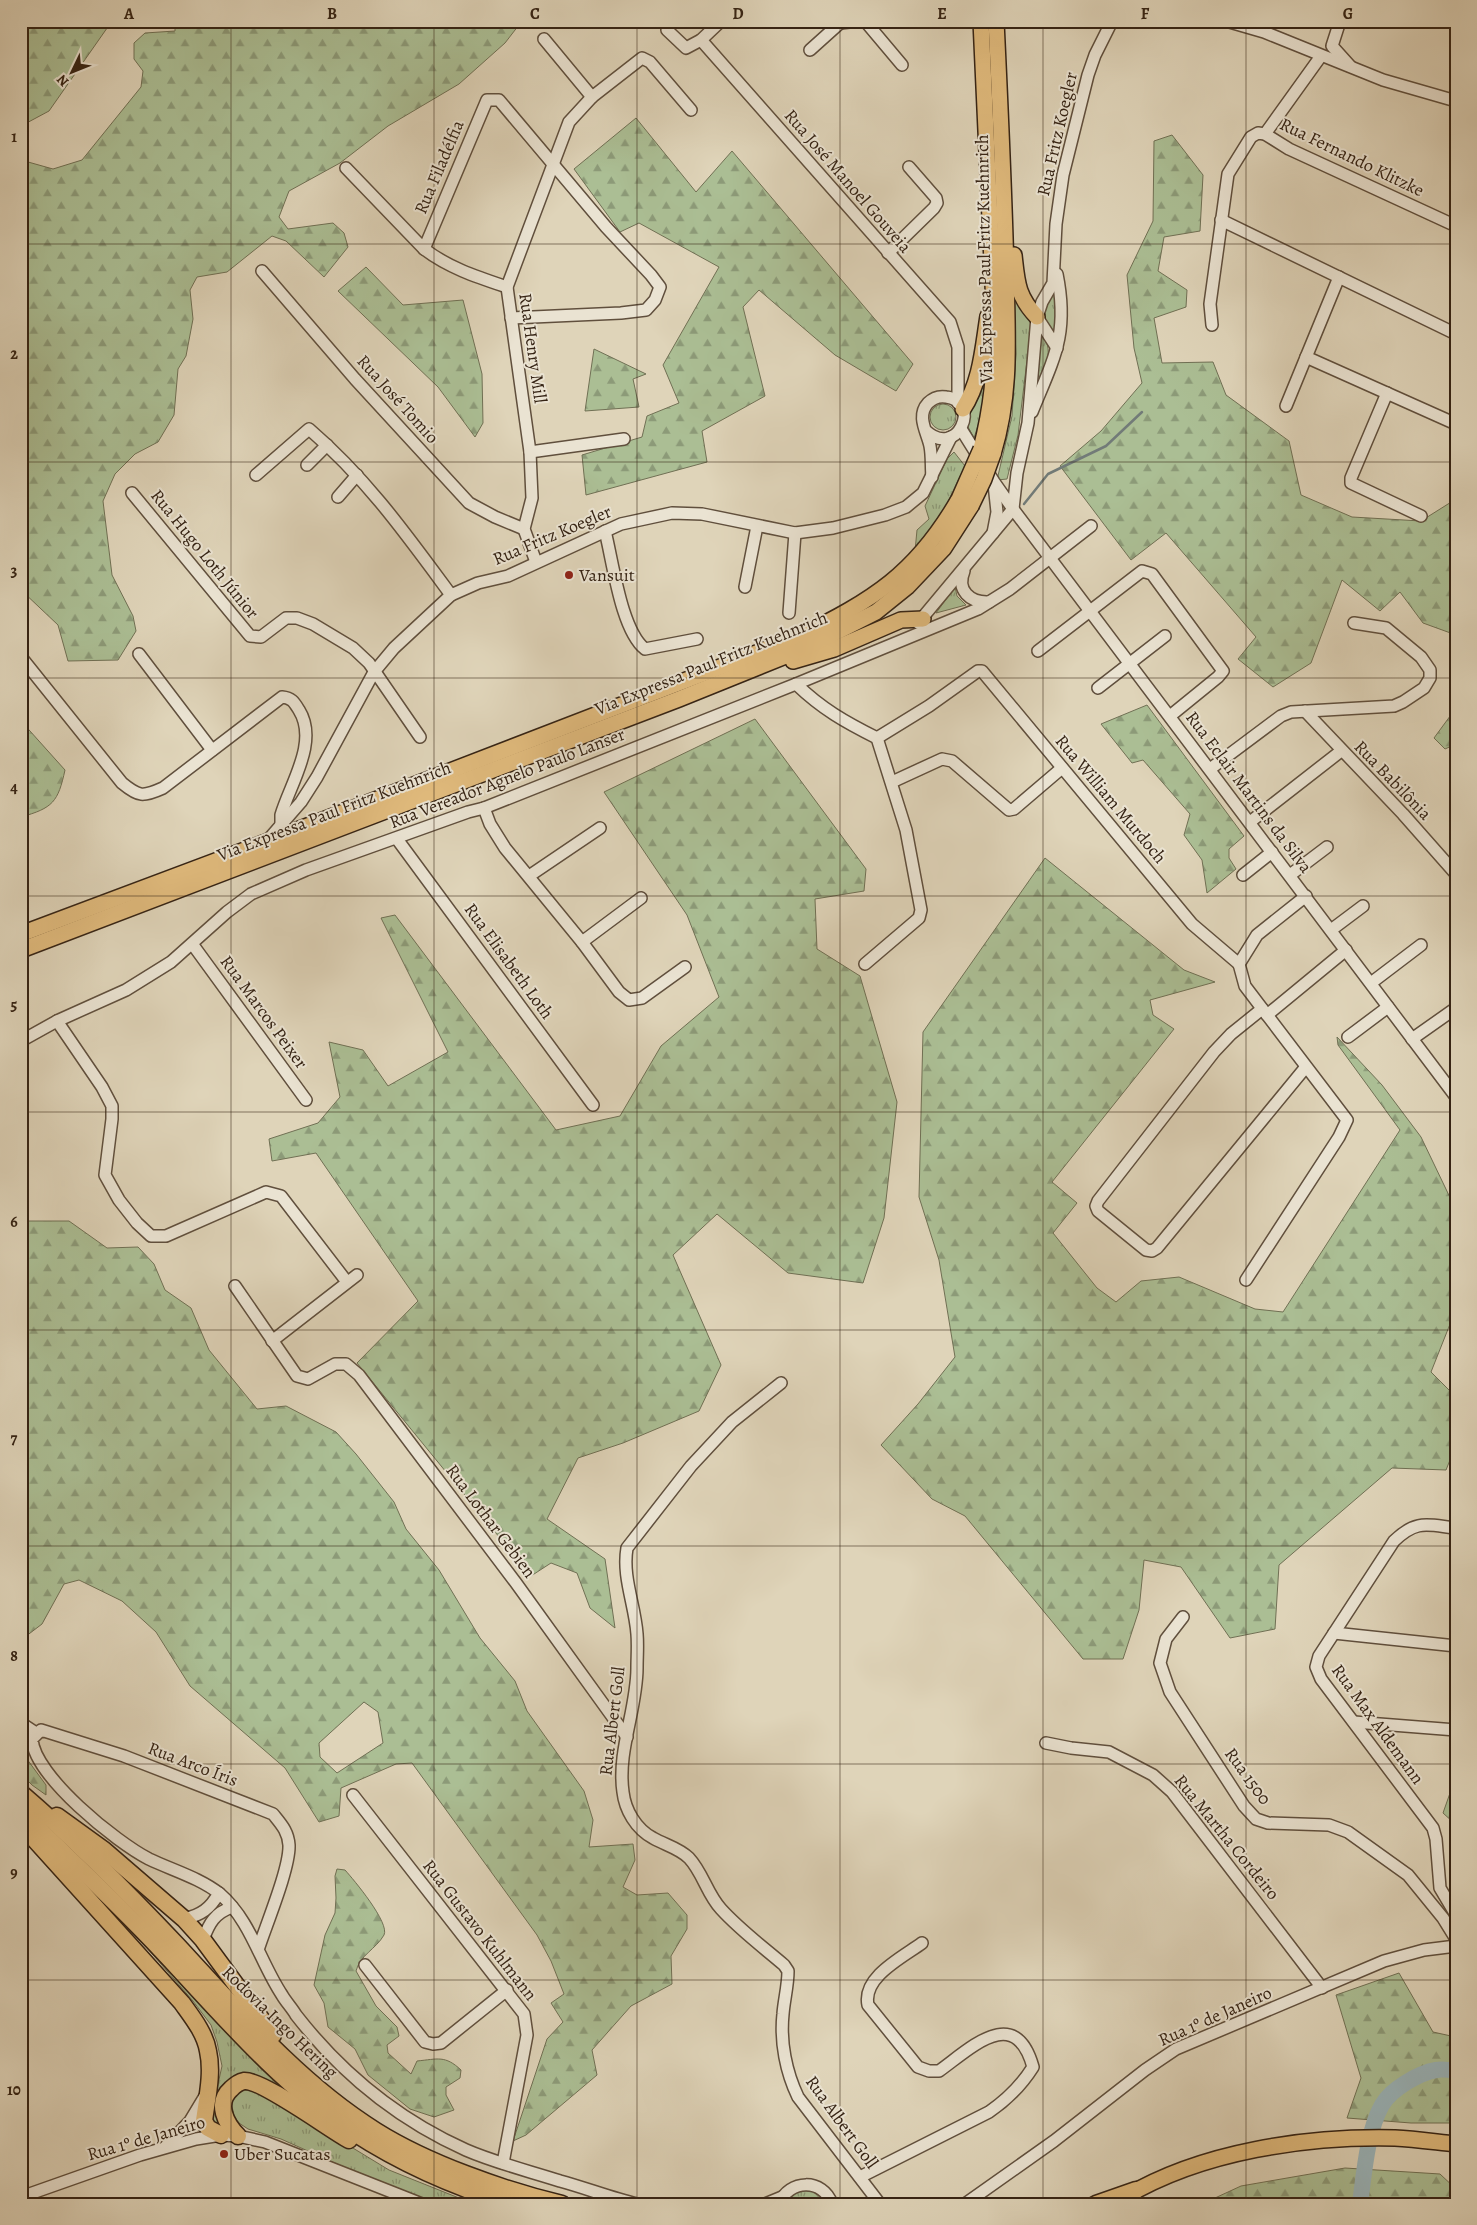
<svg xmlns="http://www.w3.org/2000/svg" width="1477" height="2225" viewBox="0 0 1477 2225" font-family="Alegreya,serif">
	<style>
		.grass { fill: url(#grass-tufts); stroke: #707054 }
		.forest { fill: url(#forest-firs); stroke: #707054; fill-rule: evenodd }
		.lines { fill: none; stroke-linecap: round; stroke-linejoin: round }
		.stream { stroke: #727b78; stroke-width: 2.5 }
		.river { stroke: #9ab5bb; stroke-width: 16 }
		.minor-casing { stroke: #604f3d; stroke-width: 14 }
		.major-casing { stroke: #352314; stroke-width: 18 }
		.highway-casing { stroke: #352314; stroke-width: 19 }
		.minor { stroke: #eae3d2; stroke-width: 11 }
		.major { stroke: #e0ba7c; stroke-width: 15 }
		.highway { stroke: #e0ba7c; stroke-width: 16 }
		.major-bridge-casing { stroke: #352314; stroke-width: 18; stroke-linecap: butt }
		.major-bridge { stroke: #e0ba7c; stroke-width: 15 }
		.grid { fill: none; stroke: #352314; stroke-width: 1; stroke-opacity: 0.55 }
		.poi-dot { fill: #8f2418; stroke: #eae3d2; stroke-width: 2 }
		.labels { text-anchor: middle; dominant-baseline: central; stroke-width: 4; stroke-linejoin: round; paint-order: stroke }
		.street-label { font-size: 18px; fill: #352314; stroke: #eae3d2 }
		.poi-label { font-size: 18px; fill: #352314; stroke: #eae3d2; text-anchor: start }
		.neatline { fill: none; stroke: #352314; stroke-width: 2 }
		.grid-label { font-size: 16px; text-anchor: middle; font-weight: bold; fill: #352314 }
	</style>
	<defs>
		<pattern id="grass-tufts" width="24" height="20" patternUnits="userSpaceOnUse" patternTransform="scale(1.25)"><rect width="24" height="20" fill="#abbe94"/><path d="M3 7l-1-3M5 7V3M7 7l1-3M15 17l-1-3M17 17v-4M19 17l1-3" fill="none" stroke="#8c9a78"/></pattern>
		<pattern id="forest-firs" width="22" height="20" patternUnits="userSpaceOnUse" patternTransform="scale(1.25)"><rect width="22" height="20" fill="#abbe94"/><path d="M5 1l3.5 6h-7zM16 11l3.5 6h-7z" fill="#8c9a78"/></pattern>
	</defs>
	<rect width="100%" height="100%" fill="#dfd4b9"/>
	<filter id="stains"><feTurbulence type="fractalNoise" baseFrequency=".004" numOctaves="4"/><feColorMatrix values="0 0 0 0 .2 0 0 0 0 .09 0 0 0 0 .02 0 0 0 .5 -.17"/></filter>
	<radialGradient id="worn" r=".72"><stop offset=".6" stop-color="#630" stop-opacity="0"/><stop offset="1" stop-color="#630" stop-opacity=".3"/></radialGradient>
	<!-- grass -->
	<g class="grass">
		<polygon points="1056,288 1057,301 1055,334 1041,317 1042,311"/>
		<polygon points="1013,294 1022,311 1032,319 1018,435 1007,479 997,480 1012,416 1016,354"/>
		<path d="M 1040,334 L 1042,334 C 1057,353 1041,376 1034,394 Z"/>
		<polygon points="986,356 982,413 974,438 968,427 970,403"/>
		<circle cx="943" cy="417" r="13"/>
		<polygon points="954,452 965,466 946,506 915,551 917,530 929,519 925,506 947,459"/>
		<polygon points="955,587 957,596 966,605 936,613"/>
		<polygon points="128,1926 305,2108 267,2082 251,2074 238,2075 218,2120 221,2128 211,2125 214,2102 222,2066 217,2042 211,2025 193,2001"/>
		<polygon points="256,2089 389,2170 474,2204 434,2204 384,2185 281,2139 248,2129 239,2123 234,2116 231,2101 241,2091"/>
		<polygon points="801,2190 814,2192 825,2204 785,2204 790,2197"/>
	</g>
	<!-- forest -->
	<g class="forest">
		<polygon points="21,21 112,21 49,111 21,126"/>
		<polygon points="175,21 522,21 505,43 459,84 388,126 340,163 289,191 279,217 288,229 333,223 344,233 348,247 324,277 286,241 272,236 227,272 197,277 190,290 193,319 186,356 178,369 174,415 158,442 135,454 115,474 103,501 112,575 133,616 136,631 118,660 68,661 58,625 21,590 21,160 53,169 82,160 141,87 143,71 134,59 134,43 145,33 175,31"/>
		<polygon points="636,118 696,192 732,151 913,364 896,391 835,355 759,290 743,307 765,396 702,431 707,462 586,495 582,455 642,437 647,416 679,403 663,365 719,267 639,223 620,232 574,169"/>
		<polygon points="1172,135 1203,175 1200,231 1164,237 1158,271 1187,290 1186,307 1154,318 1162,363 1213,362 1226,395 1289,441 1301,495 1352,517 1421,521 1456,499 1456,635 1423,623 1400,592 1380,611 1342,580 1311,663 1273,687 1238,659 1256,637 1166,533 1131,560 1060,466 1101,431 1142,383 1134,348 1127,275 1153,221 1154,141"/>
		<polygon points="366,267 403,305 463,300 482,374 483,423 475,437 438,387 338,291"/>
		<polygon points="594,349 646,374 633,379 639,407 585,411"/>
		<polygon points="1147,705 1244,836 1229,849 1229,858 1236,869 1207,893 1202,860 1184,835 1190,814 1143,760 1132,763 1101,724"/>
		<polygon points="1456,708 1456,744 1445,749 1434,738"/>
		<polygon points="755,719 866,869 864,891 815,899 817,949 860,976 897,1102 884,1218 863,1283 788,1273 717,1214 673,1255 721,1365 699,1411 623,1443 578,1458 547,1519 605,1559 615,1628 590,1608 577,1573 551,1563 531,1576 357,1363 418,1301 316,1153 272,1161 269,1139 318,1123 340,1097 329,1042 363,1050 388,1086 448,1052 381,918 395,915 556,1130 620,1116 661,1046 719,997 687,915 604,792"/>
		<path d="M 21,721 L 65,770 C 58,802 53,808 21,817 Z"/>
		<polygon points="1045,858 1184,970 1215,982 1150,1000 1153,1015 1174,1029 1052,1182 1077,1203 1053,1233 1097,1288 1116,1302 1141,1281 1179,1277 1255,1309 1283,1312 1400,1130 1338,1045 1337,1037 1382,1085 1421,1137 1456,1210 1456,1309 1431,1372 1456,1397 1456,1445 1446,1470 1392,1468 1279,1565 1275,1629 1230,1638 1181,1567 1144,1560 1139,1610 1123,1659 1083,1659 965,1516 932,1499 881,1445 918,1404 955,1357 939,1260 919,1197 923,1032"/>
		<path d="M 21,1221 L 69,1221 L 107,1248 L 138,1247 L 154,1264 L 165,1290 L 191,1308 L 209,1350 L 257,1409 L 286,1406 L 336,1432 L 356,1454 L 394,1502 L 406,1529 L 439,1570 L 480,1638 L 515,1681 L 527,1711 L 584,1791 L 593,1820 L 589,1847 L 633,1844 L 635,1860 L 623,1887 L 637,1895 L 668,1893 L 687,1915 L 687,1929 L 671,1956 L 672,1984 L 631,2006 L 592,2050 L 597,2075 L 526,2135 L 513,2141 L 547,2039 L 563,2022 L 551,2003 L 564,1994 L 551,1961 L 537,1935 L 412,1763 L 396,1764 L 341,1788 L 339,1816 L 319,1822 L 285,1768 L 190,1686 L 156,1632 L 122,1601 L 79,1580 L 64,1584 L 42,1624 L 21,1640 ZM 364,1702 L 378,1712 L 383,1743 L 337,1773 L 320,1757 L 319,1743 Z"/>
		<polygon points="21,1751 46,1785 46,1795 32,1785 21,1774"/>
		<path d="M 1456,1776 L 1456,1889 C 1445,1869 1452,1844 1454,1823 L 1443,1813 Z"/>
		<path d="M 337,1869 L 345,1870 C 354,1880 390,1923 384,1935 C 376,1949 360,1955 356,1971 L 376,2006 L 397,2027 L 399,2036 L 387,2045 L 388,2053 L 411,2074 L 417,2061 C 438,2059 445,2055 461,2070 L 460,2078 L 446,2087 L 446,2095 L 454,2110 L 434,2117 L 410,2109 L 368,2075 L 355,2049 L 328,2027 L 324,2003 L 314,1985 L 325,1935 L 335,1913 L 336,1898 L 335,1876 Z"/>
		<polygon points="1399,1973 1433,2032 1451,2036 1456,2033 1456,2123 1411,2123 1347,2118 1361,2078 1336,1995"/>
		<polygon points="1345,2168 1440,2174 1456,2189 1453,2204 1202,2204 1241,2186"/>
	</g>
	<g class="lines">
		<!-- stream -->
		<polyline class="stream" points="1024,504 1048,474 1106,446 1142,412"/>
		<!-- river -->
		<path class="river" d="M 1360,2204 C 1364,2175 1367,2131 1382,2105 C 1391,2089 1419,2073 1436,2070 C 1442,2069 1450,2070 1456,2071"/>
		<defs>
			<g id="minor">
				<polyline points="838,21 840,23 859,21"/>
				<polyline points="865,21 902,65"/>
				<polyline points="1226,21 1264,32 1383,80 1456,101"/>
				<polyline points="1340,21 1332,46 1350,66"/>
				<polyline points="667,30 686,48 701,40 721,21"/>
				<polyline points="544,39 592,97"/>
				<polyline points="701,40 950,322 958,347 958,403"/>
				<polyline points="810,50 840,23"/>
				<polyline points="1265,134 1321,56"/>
				<path d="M 346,168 L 424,249 C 449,268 477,277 507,287"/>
				<polyline points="1221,220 1456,334"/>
				<polyline points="424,249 487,100 499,100 606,227 651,275 660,287 655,300 646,310 621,313 511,318"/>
				<polyline points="888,253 934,208 937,203 936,198 909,167"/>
				<polyline points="262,271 355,379 469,503 495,517 524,529"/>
				<polyline points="1037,317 1057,348"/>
				<polyline points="1212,325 1210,304 1228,174 1251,137 1258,133 1265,134 1289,149 1456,226"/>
				<polyline points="1306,357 1456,424"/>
				<polyline points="1387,393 1351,478 1351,483 1421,516"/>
				<polyline points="1286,406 1339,277"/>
				<path d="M 1032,412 C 1054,358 1069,334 1057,274"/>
				<polyline points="961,429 994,482 1013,509 1456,1097"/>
				<path d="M 925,430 C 957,461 983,401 946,397 C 940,396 933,398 928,403 C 916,416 927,432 930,446 C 932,456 931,467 932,477"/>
				<polyline points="530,452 624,439"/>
				<polyline points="307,465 327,445"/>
				<path d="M 256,475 L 309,429 C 367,479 406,534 451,595"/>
				<polyline points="132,493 250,636 261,637 286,618 297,618 313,624 353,648 369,663 420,737"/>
				<polyline points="338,497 357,475"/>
				<polyline points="1013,509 1017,473 1028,423 1037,317 1042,302 1053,283 1056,224 1063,175 1088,75 1095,55 1112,21"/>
				<path d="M 605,531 C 613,562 621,630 645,649 L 697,639"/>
				<polyline points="993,533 997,512 994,484"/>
				<polyline points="536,562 524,529 532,498 530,452 507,287 569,122 592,97 642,58 650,62 691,110"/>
				<path d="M 964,571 C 956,590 970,603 989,602"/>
				<polyline points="745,587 757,526"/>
				<polyline points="789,613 795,533"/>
				<polyline points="918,623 1013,509"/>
				<polyline points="1038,651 1142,571 1152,574 1223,671 1218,677 1170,716"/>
				<polyline points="139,654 212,750"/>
				<path d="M 21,657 L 122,783 C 139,797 143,797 163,788 L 282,697 C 292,698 294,702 299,710 C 319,742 290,784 281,815 L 281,824"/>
				<path d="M 796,684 C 822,709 845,722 877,738 L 906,830 L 921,910 L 919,918 L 865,964"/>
				<polyline points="1098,688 1165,636"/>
				<polyline points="1305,711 1403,814 1456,874"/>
				<polyline points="877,738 929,706 978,671 982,671 1192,924 1239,964"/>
				<polyline points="1210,769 1281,716 1291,712 1394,706 1403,702 1424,688 1430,678 1430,670 1421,657 1386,628 1354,623"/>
				<polyline points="892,782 942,759 952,761 1009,810 1014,809 1062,768"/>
				<polyline points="484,808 490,824 505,848 582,942 619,992 629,1000 642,998 685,967"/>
				<polyline points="1250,822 1341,751"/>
				<polyline points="397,839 593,1105"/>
				<polyline points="267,841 301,802 317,777 374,672 394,648 451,595 478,583 508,576 621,524 672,513 702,514 795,533 833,528 885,515 906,507 923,493 951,437"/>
				<polyline points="1243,875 1272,852"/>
				<polyline points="1290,875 1327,847"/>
				<polyline points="529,876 600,828"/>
				<polyline points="1331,930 1363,906"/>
				<polyline points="582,942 641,898"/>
				<polyline points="193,945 306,1100"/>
				<polyline points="1239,964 1245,986 1347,1120 1339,1137 1246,1280"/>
				<polyline points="1239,964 1257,935 1306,896"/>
				<polyline points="1371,983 1421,945"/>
				<polyline points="1262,1009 1231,1034 1214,1052 1098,1201 1096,1206 1098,1211 1146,1250 1152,1251 1157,1248 1305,1068"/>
				<polyline points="1267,1015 1346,950"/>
				<polyline points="57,1021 102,1087 112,1106 112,1119 105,1175 119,1200 137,1223 151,1236 166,1236 266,1192 281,1196 347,1282"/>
				<polyline points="1348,1037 1388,1007"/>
				<polyline points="1412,1039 1456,1008"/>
				<polyline points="21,1041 57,1021 126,990 171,962 227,912 251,894 306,870 468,812 484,808 796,684 978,609 1010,589 1091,526"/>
				<polyline points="235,1286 297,1376 308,1379 335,1364 346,1364 359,1375 516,1583 627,1737"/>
				<polyline points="272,1341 357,1275"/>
				<path d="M 781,1383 L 732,1422 L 691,1466 L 627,1548 C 622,1577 635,1605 637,1634 C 638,1645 637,1657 637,1668 C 637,1709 617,1751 623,1792 C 625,1810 636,1829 653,1838 C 665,1845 679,1848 689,1858 C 703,1873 707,1894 721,1909 C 740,1930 763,1947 784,1965 L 788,1971 C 788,1986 784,2000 783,2014 C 780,2042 786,2072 798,2097 L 880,2204"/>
				<path d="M 1456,1528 C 1427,1525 1417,1519 1394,1541 L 1319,1656 L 1316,1667 L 1321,1679 L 1433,1828 L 1436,1839 L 1440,1888 L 1456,1915"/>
				<polyline points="1183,1617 1166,1639 1160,1663 1170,1692 1244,1806 1256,1819 1268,1823 1329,1825 1348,1832 1408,1875 1443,1918 1456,1939"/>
				<polyline points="1334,1633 1456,1646"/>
				<polyline points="1354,1722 1456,1730"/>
				<polyline points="21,1723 36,1733"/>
				<polyline points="1046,1743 1071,1748 1109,1752 1153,1775 1172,1792 1322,1988"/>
				<polyline points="353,1795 524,2014 527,2035 503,2163"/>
				<path d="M 184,1919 C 201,1915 210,1909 219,1893"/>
				<path d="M 203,1940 C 209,1923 215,1913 232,1907"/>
				<path d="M 258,1950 C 266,1925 290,1868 289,1845 C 288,1831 281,1824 273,1814 L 124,1756 L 41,1730 L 32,1739 C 34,1776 116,1842 149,1859 C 172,1870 200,1878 220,1894 C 251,1921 260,1962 282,1995 C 286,2002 292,2008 296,2015 C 342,2074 397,2119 466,2150 C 496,2163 529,2171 560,2181 C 586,2188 611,2198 637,2204"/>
				<polyline points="365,1965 425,2042 433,2044 441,2043 507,1990"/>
				<polyline points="166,2146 190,2121 205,2096"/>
				<path d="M 860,2177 L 989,2112 C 1008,2099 1021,2086 1033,2067 C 1015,2003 970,2049 939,2071 L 929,2071 L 918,2067 L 868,2005 C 862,1977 903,1957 922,1943"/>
				<polyline points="21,2197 140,2155 196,2139 221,2135 238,2136 265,2142 422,2204"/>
				<polyline points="765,2204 782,2197"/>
				<path d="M 779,2204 C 789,2179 823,2178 832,2204"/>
				<polyline points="965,2204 1054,2141 1145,2070 1176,2049 1384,1961 1424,1950 1456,1946"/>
			</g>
			<g id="major">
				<path d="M 981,21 L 995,328 C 995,372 992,406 981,449"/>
				<path d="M 1014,255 C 1017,282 1017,296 1037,317"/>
				<path d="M 963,409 C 981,382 983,347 988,316"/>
				<path d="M 993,454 C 1012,391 1007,337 1006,273 C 1004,189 1000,105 996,21"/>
				<polyline points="793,661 834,649 901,620 923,619"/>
				<path d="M 21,934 L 266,842 L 798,637 C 873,600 916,574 959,499"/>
				<polyline points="21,950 679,699 803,649 876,612 907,587 944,548 971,506"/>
				<path d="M 1125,2197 C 1202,2151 1307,2136 1395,2138 C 1415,2139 1436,2142 1456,2144"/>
			</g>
			<g id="highway">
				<path d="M 21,1793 C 76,1840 128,1893 178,1946 C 239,2012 299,2083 376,2131 C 427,2163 503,2190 562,2204"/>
				<path d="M 21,1812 C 69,1858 118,1904 164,1953 C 222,2015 280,2084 353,2132 C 402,2164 455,2187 510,2204"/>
				<polyline points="57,1816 104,1850 184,1919 203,1940 273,2035"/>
				<path d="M 25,1829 L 182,2003 C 192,2017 205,2033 208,2051 C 213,2073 207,2098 204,2121 L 208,2128 L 221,2135"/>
				<path d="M 238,2136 C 226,2124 215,2103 231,2089 C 235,2085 239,2082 244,2081 C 261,2079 329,2129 349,2140"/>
				<polyline points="1096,2204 1136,2190"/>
			</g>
		</defs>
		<!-- minor casing -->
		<use href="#minor" class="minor-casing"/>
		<!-- major casing -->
		<use href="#major" class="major-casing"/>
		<!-- highway casing -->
		<use href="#highway" class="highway-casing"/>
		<!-- minor -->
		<use href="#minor" class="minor"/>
		<!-- major -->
		<use href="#major" class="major"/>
		<!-- highway -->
		<use href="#highway" class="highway"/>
		<defs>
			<g id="major-bridge">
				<polyline points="959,499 981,449"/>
				<polyline points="971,506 984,479 993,454"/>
			</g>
		</defs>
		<!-- major-bridge casing -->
		<use href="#major-bridge" class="major-bridge-casing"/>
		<!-- major-bridge -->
		<use href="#major-bridge" class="major-bridge"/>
	</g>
	<!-- grid -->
	<path class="grid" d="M 231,21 L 231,2204M 434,21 L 434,2204M 637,21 L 637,2204M 840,21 L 840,2204M 1043,21 L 1043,2204M 1246,21 L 1246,2204M 21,244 L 1456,244M 21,462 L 1456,462M 21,678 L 1456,678M 21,896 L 1456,896M 21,1112 L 1456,1112M 21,1330 L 1456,1330M 21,1546 L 1456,1546M 21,1764 L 1456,1764M 21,1980 L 1456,1980"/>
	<!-- markers -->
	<g class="poi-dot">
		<circle cx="569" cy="575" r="5"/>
		<circle cx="224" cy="2154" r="5"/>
	</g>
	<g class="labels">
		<!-- street labels -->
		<g class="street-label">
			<text transform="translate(1057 134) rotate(-77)">Rua Fritz Koegler</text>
			<text transform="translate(1352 157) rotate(26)">Rua Fernando Klitzke</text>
			<text transform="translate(439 167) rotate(-67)">Rua Filadélfia</text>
			<text transform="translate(848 181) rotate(49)">Rua José Manoel Gouveia</text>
			<text transform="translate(984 259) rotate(-91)">Via Expressa Paul Fritz Kuehnrich</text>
			<text transform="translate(533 348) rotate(82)">Rua Henry Mill</text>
			<text transform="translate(398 399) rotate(48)">Rua José Tomio</text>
			<text transform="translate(552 535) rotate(-23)">Rua Fritz Koegler</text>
			<text transform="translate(205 554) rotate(51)">Rua Hugo Loth Júnior</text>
			<text transform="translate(711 663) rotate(-22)">Via Expressa Paul Fritz Kuehnrich</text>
			<text transform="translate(507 778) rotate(-21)">Rua Vereador Agnelo Paulo Lanser</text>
			<text transform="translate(1393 780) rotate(46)">Rua Babilônia</text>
			<text transform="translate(1249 792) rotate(53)">Rua Eclair Martins da Silva</text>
			<text transform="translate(1111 799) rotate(50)">Rua William Murdoch</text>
			<text transform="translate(334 811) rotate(-21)">Via Expressa Paul Fritz Kuehnrich</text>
			<text transform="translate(509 961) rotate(54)">Rua Elisabeth Loth</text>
			<text transform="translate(264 1012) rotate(54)">Rua Marcos Peixer</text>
			<text transform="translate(491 1521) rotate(53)">Rua Lothar Gebien</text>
			<text transform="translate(612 1721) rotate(-83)">Rua Albert Goll</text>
			<text transform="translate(1378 1724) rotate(54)">Rua Max Aldemann</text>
			<text transform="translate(193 1764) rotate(21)">Rua Arco Íris</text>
			<text transform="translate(1248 1776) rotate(54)">Rua 1500</text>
			<text transform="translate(1227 1837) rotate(51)">Rua Martha Cordeiro</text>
			<text transform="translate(480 1930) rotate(52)">Rua Gustavo Kuhlmann</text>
			<text transform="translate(1215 2016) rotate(-24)">Rua 1º de Janeiro</text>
			<text transform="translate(280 2022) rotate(44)">Rodovia Ingo Hering</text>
			<text transform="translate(842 2122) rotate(54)">Rua Albert Goll</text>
			<text transform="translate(146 2138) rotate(-16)">Rua 1º de Janeiro</text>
		</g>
		<!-- poi labels -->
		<g class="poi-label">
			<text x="579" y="575">Vansuit</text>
			<text x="234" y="2154">Uber Sucatas</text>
		</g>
	</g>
	<!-- margin -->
	<rect width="1477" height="2225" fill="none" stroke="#dfd4b9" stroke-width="55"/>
	<!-- north arrow -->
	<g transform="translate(72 72) rotate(227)" stroke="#eae3d2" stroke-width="4" paint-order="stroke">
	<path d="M0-4L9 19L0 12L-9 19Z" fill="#352314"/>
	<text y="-8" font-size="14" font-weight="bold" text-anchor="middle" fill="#352314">N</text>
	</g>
	<rect x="28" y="28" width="1422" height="2170" class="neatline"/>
	<g class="grid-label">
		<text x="129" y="19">A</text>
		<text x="332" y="19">B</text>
		<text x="535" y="19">C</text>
		<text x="738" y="19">D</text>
		<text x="942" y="19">E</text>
		<text x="1145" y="19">F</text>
		<text x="1348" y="19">G</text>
		<text x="14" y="142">1</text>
		<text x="14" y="359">2</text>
		<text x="14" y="576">3</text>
		<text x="14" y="793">4</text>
		<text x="14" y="1010">5</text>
		<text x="14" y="1227">6</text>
		<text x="14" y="1444">7</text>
		<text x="14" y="1661">8</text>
		<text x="14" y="1878">9</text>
		<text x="14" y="2095">10</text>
	</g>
	<rect width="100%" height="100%" filter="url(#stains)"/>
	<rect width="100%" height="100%" fill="url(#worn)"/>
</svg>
